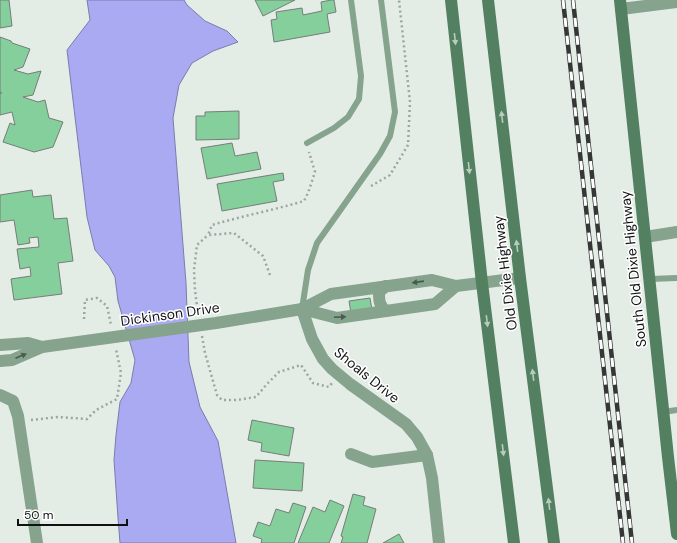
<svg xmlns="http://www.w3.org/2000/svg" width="677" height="543" viewBox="0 0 677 543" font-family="'DM Sans',sans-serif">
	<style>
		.water { fill: #a9aaf1; stroke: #7b7cae }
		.building { fill: #85cf9d; stroke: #767d78 }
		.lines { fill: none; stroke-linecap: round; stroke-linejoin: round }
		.path { stroke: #9fa5a1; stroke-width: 2.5; stroke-dasharray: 2 3; stroke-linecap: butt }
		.lane { stroke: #85a38d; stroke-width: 6 }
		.street { stroke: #85a38d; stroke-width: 12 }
		.secondary { stroke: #528061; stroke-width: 12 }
		.rail-casing { stroke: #343735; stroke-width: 4.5 }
		.rail { stroke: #fff; stroke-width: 3; stroke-dasharray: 9; stroke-linecap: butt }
		.oneway { fill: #baccc0 }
		.oneway2 { fill: #4a5a4e }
		.labels { text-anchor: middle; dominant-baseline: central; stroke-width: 3; stroke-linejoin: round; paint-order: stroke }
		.street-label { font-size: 14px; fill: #0f1210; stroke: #fff }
	</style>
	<rect width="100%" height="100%" fill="#e4ece6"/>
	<!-- water -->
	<polygon class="water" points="87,0 184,0 187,5 205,21 227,31 238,42 213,51 192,63 179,85 173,118 186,283 189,362 200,407 218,441 236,543 120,543 118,518 114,460 116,435 120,402 131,383 135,360 118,301 115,277 109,266 95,250 87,217 67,50 90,20"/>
	<!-- building -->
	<g class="building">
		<polygon points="0,0 9,0 12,26 0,28"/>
		<polygon points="255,0 295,0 263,16"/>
		<polygon points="331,0 334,0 336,12 327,14 330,32 274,42 271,20 277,19 276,12 302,8 303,15 322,11 321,2"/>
		<polygon points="0,37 11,41 12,43 30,49 23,67 14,70 28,74 41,71 33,95 23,97 38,102 45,100 49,118 63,122 53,147 34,152 3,142 10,123 15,125 12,112 0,115 0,93 2,93 0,92"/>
		<polygon points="239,111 239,139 196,140 196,116 205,116 205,112"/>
		<polygon points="232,143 235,156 257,152 261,169 207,179 201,148"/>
		<polygon points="283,173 284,180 273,182 277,201 222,211 217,184"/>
		<polygon points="32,190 33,197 51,195 54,219 67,218 73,261 58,263 62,294 14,300 11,279 31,276 30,267 20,269 17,249 39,247 38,237 29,238 30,243 18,245 14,220 0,222 0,195"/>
		<polygon points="370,298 372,310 351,313 349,301"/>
		<polygon points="252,420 294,428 289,456 261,451 262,443 248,440"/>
		<polygon points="255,460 304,463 302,491 253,488"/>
		<polygon points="353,494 365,497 363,505 376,509 367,543 341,543 343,537 341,536"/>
		<polygon points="330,500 344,506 329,543 298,543 313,507 325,512"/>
		<polygon points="293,503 306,507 294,543 261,543 262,539 253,536 258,522 270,526 276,509 289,513"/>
		<polygon points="399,534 404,543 383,543"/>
	</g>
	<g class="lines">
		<!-- path -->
		<g class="path">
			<polyline points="371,186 390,175 408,145 410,102 399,0"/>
			<path d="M 270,275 L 263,256 L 234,233 L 208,235 L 212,225 C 242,216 274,210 304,201 L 308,193 L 315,172 L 309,152"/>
			<polyline points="198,314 195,290 194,270 197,245 208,235"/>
			<polyline points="84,319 85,300 97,298 107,306 111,325"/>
			<polyline points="202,336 205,353 217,395 222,400 237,400 256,397 267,384 279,372 301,365 313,383 329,387 332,383"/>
			<polyline points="31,420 58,417 87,419 96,410 117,399 121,373 116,349"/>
		</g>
		<!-- lane -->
		<g class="lane">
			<polyline points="307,143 334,128 348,117 359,99 361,76 351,0"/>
			<polyline points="650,279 677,278"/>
			<polyline points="302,309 308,270 317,243 380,154 390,136 395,112 381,0"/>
			<polyline points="663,412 677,410"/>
		</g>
		<!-- street -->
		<g class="street">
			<polyline points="621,9 677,2"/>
			<polyline points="645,237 677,232"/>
			<polyline points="302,309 312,339 323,359 332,369 350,384 406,424 417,437 427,455 432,478 439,543"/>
			<polyline points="302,309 337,318 435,304 456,286"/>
			<path d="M 386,311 C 379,305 379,301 379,292 L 386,286"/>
			<polyline points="0,345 28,343 42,347"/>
			<polyline points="0,361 12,360 42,347 216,323 302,309 331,294 432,280 456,286 520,278"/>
			<polyline points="0,395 13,401 18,416 37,543"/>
			<polyline points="351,454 372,462 427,455"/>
		</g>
		<!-- secondary -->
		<g class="secondary">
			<polyline points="451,0 482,283 514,543"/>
			<polyline points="488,0 520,278 554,543"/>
			<polyline points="620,0 668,457 677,534"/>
		</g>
		<defs>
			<g id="rail">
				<polyline points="563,0 623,543"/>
				<polyline points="573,0 632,543"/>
			</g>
		</defs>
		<!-- rail casing -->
		<use href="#rail" class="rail-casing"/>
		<!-- rail -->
		<use href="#rail" class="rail"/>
	</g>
	<!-- one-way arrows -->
	<defs><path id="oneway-solid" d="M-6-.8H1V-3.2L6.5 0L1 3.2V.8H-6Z"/></defs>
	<g class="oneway">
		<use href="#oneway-solid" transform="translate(455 39) rotate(84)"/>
		<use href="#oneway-solid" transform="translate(502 117) rotate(-97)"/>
		<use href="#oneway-solid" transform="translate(469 168) rotate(84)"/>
		<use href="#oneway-solid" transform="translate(517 246) rotate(-97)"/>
		<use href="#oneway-solid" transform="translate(487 321) rotate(83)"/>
		<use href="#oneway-solid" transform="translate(533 375) rotate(-97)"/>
		<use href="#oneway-solid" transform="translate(503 450) rotate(83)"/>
		<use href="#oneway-solid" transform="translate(549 504) rotate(-97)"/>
	</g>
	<g class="oneway2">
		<use href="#oneway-solid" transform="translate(418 282) rotate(172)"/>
		<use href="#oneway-solid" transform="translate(340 317) rotate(-2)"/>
		<use href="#oneway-solid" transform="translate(21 356) rotate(-23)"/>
	</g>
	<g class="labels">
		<!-- street labels -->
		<g class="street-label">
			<text transform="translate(633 269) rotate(-96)">South Old Dixie Highway</text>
			<text transform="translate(505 273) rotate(-97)">Old Dixie Highway</text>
			<text transform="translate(170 314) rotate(-8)">Dickinson Drive</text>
			<text transform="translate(367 375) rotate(39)">Shoals Drive</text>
		</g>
	</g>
	<!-- scale -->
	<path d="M18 519v6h109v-6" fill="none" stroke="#0f1210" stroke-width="2"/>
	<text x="24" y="519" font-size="12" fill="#0f1210" stroke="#ffffff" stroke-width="3" paint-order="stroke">50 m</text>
</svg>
